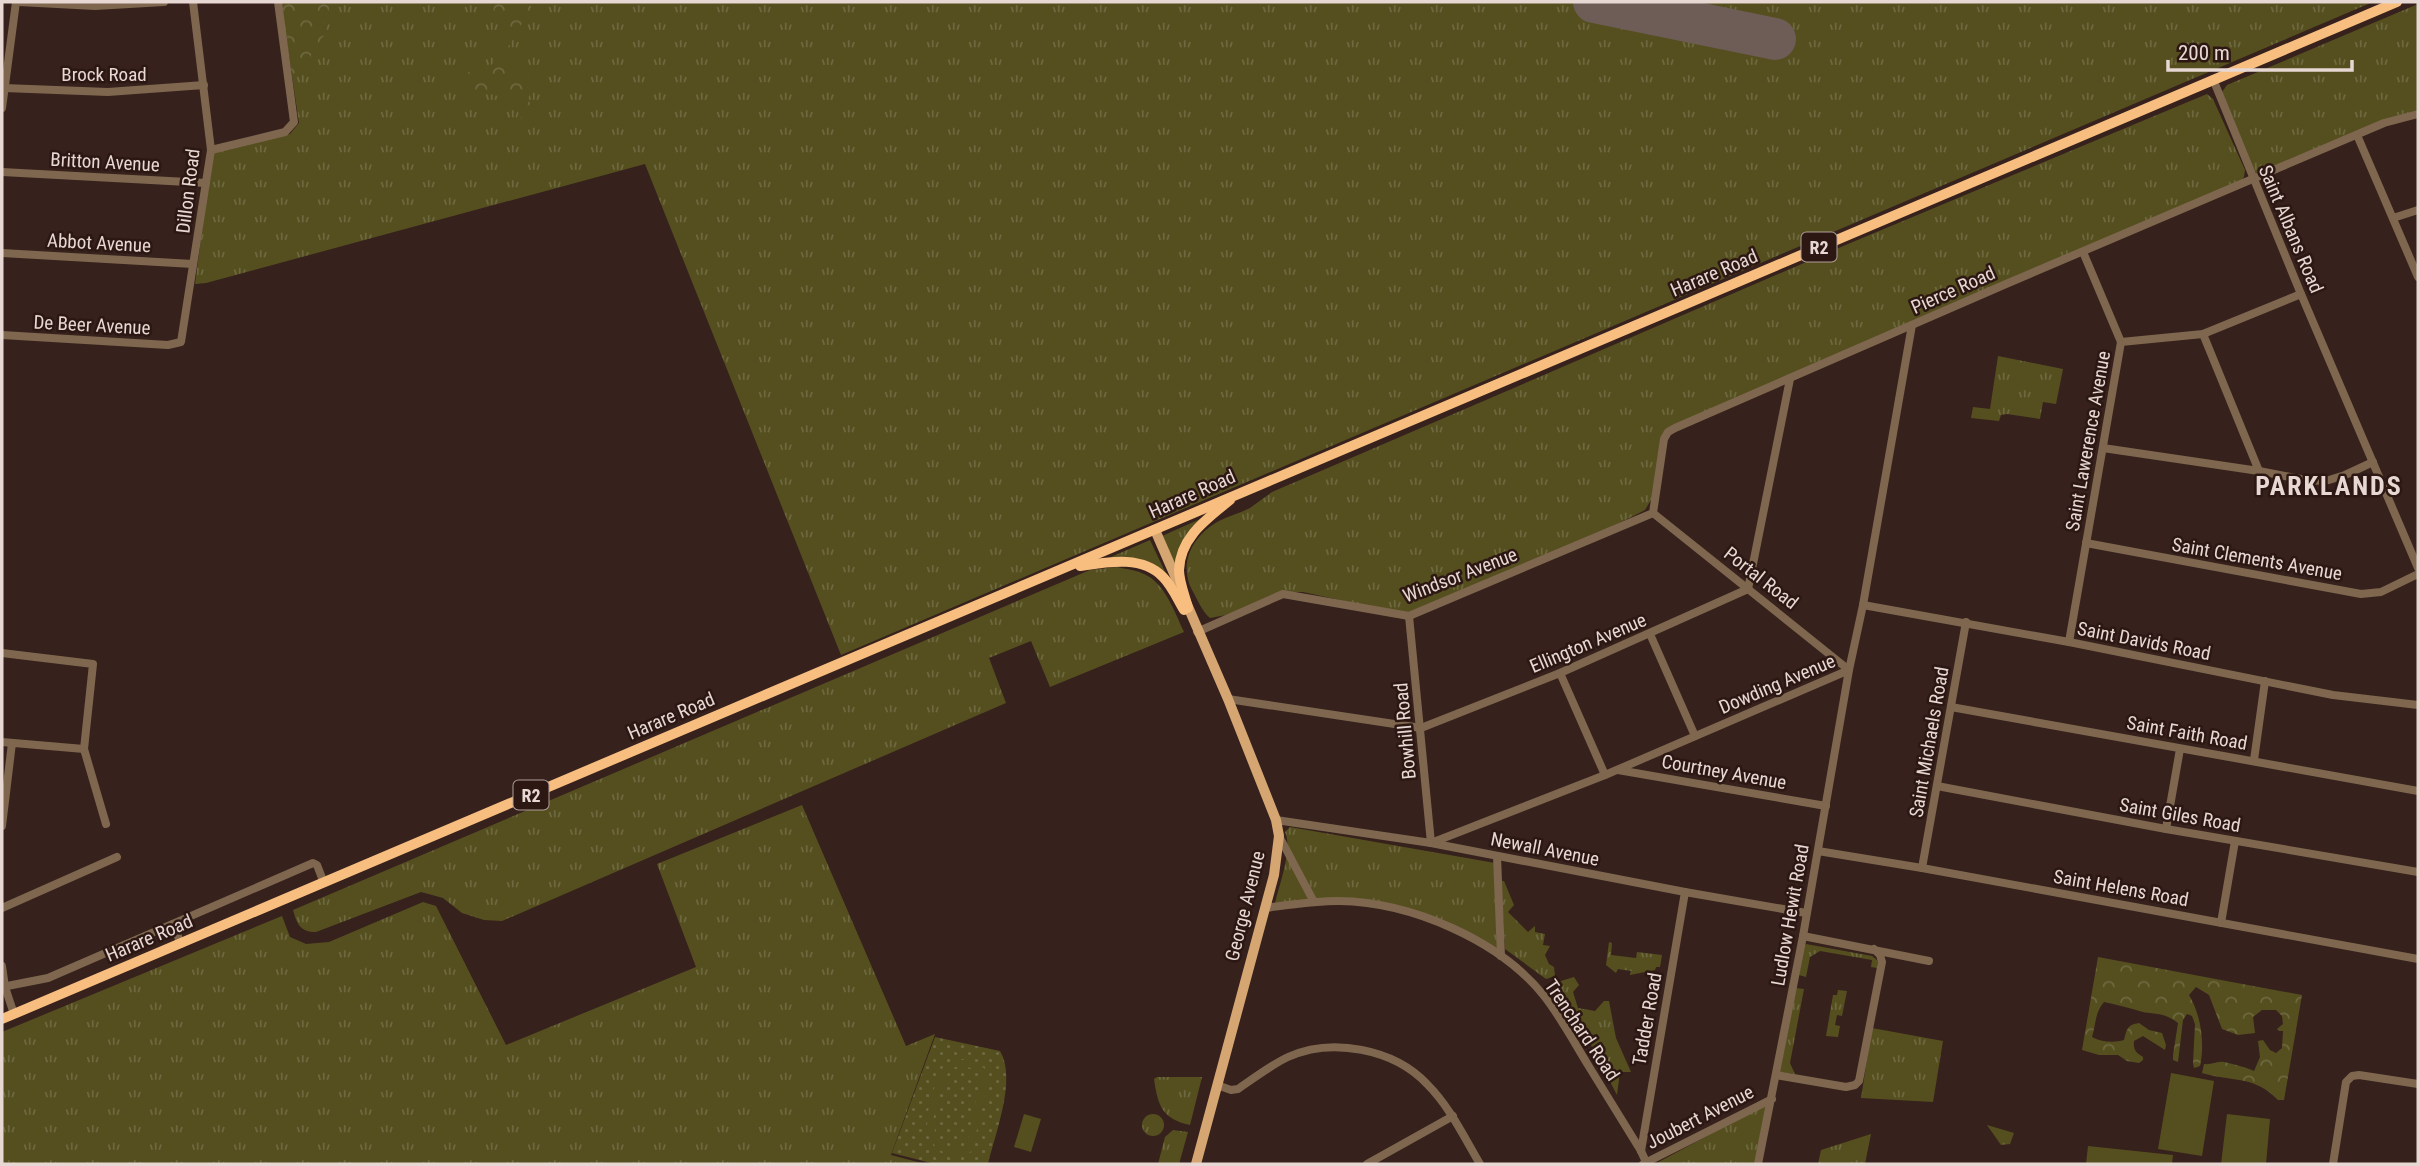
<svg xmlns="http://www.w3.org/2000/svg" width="2420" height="1166" viewBox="0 0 2420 1166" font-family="'Roboto Condensed',sans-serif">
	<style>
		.grass { fill: url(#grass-tufts) }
		.forest { fill: url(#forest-crowns) }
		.park { fill: url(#park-dots) }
		.garden { fill: #554f1f; fill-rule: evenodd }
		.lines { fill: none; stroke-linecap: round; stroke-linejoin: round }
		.runway { stroke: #6e5c56; stroke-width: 42 }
		.minor { stroke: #7e674e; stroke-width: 8 }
		.major { stroke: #d5a572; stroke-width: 10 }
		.highway { stroke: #f8be80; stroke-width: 10 }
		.labels { text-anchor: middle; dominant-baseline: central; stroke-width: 5; stroke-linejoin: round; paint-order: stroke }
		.shield { fill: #2c1713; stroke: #af9e9a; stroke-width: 2 }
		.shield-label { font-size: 18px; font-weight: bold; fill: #e7d8d4 }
		.street-label { font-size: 19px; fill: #e7d8d4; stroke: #2c1713 }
		.district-label { font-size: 26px; font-weight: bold; letter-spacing: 2px; fill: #e7d8d4; stroke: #2c1713 }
	</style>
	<defs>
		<pattern id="grass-tufts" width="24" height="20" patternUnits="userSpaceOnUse" patternTransform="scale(1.75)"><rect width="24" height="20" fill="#554f1f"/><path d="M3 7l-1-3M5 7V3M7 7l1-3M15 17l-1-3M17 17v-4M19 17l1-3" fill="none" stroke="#6d683f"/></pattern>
		<pattern id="forest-crowns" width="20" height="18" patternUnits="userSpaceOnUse" patternTransform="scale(1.75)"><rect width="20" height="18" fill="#554f1f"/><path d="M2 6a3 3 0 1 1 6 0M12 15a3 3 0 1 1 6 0" fill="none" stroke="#6d683f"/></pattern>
		<pattern id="park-dots" width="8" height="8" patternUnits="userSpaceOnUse" patternTransform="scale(1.75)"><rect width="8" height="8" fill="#554f1f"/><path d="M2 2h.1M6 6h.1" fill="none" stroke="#6d683f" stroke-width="1.8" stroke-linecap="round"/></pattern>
	</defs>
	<rect width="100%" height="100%" fill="#36211c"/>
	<!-- grass -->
	<g class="grass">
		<polygon points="281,2 2373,2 841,655 645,164 206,283 195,284 212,155 215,152 290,134 299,123"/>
		<polygon points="2418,4 2418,110 2378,122 2259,174 2253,171 2222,92 2227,85"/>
		<path d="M 2207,94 L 2213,99 L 2245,170 L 2244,177 L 2240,183 L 1667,429 L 1652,498 L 1645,510 L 1596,535 L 1409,612 L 1400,613 L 1303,592 L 1285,592 L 1226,615 L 1210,618 C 1201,610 1198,600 1192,590 C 1178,563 1193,535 1219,521 C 1229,516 1240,513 1250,508 C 1257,503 1265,497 1272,492 L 1848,244 Z"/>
		<polygon points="1998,356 2063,369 2056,404 2043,402 2040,419 2007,414 2001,415 1999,421 1971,418 1973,407 1990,409"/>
		<polygon points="1207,516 1176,570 1162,536"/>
		<polygon points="1150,540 1167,576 1157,570 1104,560"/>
		<path d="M 1117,567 C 1125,569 1136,570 1144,574 C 1165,583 1175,613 1184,632 L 1050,687 L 1031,641 L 989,658 L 1006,703 L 502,921 L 484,920 L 462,913 L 443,898 L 421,892 L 316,932 C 300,932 297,924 293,910 L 1090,570 Z"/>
		<polygon points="802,805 906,1046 935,1034 891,1155 925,1164 2,1164 2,1032 282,916 290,937 306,944 329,942 423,902 436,906 506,1045 696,967 657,864"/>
		<path d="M 1290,827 L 1495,863 L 1499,953 L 1454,928 L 1365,903 L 1275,903 C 1279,885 1293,849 1285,832 Z"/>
		<polygon points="1501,881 1504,881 1514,905 1508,912 1528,932 1535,926 1535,932 1545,934 1543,945 1550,946 1545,955 1549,964 1554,967 1555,976 1546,979 1505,949"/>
		<polygon points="1609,942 1612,943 1611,955 1636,958 1637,952 1662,955 1660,967 1656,967 1655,970 1630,975 1631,971 1618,969 1616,973 1606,965"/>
		<polygon points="1806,944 1872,956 1878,961 1877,968 1871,967 1872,960 1820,951 1810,957 1806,977 1799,975 1804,946"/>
		<polygon points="1574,977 1579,985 1573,992 1578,1008 1595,1011 1604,1001 1609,1001 1616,1038 1631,1072 1620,1072 1617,1095 1578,1020 1551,984"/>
		<polygon points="1796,988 1804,989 1790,1063 1795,1074 1780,1072"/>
		<polygon points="1838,990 1847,991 1842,1016 1837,1015 1835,1025 1840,1026 1838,1037 1826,1036 1833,995 1837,995"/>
		<polygon points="1872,1028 1943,1041 1933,1102 1861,1098"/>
		<path d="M 1157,1077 L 1202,1077 L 1190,1125 C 1162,1119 1158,1106 1154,1079 Z"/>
		<polygon points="1770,1102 1755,1164 1655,1164"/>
		<circle cx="1153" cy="1125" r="11"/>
		<polygon points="1987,1125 2014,1133 2010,1144 2001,1145"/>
		<polygon points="1173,1130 1188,1132 1179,1164 1158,1164 1165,1137"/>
		<polygon points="1871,1134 1865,1164 1818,1164 1821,1150"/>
	</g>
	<!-- forest -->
	<g class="forest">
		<polygon points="282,2 336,2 329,8 328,15 324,21 327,33 321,39 321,45 311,55 308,69 292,74"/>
		<path d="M 495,2 L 526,2 L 538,13 L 540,20 L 522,23 C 513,41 501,50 505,71 L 527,73 L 536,77 L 528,99 L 538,120 L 525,126 C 508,84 488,100 456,86 L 458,74 C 466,71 473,73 480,72 C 496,69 507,40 509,26 L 501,17 L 492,16 Z"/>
		<path d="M 2098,957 L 2302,995 L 2284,1100 L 2278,1100 C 2254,1075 2232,1082 2202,1073 L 2204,1064 C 2211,1065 2218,1061 2224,1062 C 2229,1063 2249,1068 2254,1071 L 2260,1057 L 2258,1041 L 2263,1040 L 2270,1050 L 2276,1053 L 2282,1048 L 2283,1031 L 2279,1031 L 2277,1029 L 2283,1024 L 2282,1016 L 2276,1010 L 2262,1010 L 2253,1017 L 2255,1033 L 2238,1035 L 2222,1029 L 2209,995 L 2196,987 L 2189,995 C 2201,1015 2205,1043 2200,1066 L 2194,1068 L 2193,1063 L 2195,1024 L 2192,1016 L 2187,1014 L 2183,1020 L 2178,1062 L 2173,1060 L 2173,1055 L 2178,1023 C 2161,1010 2153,1016 2136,1010 C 2125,1007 2115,1004 2104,1002 C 2095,1012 2096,1024 2092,1037 C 2100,1042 2115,1043 2124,1040 C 2127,1029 2127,1025 2139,1023 L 2149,1030 L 2162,1033 L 2166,1045 L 2165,1050 L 2143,1036 L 2134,1041 C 2133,1050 2136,1053 2143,1057 L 2143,1060 L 2139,1063 L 2127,1061 L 2118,1055 L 2099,1055 L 2082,1050 Z"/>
	</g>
	<!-- park -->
	<path class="park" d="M 935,1037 L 1000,1051 C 1017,1079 995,1134 988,1164 L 935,1164 L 892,1153 Z"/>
	<!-- garden -->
	<g class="garden">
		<path d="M 970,1060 L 984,1068 L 989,1079 L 972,1150 L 965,1157 C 924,1155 922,1125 933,1092 C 936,1083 939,1069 948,1063 C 954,1059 963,1060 970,1060 ZM 961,1065 L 974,1069 L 980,1075 L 980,1080 L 967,1143 L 962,1149 C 916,1145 937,1095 950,1069 Z"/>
		<polygon points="2171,1073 2214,1081 2202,1156 2158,1149"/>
		<polygon points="1024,1114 1041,1119 1031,1152 1014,1147"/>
		<polygon points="2227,1114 2270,1119 2266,1164 2221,1164"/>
		<polygon points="2088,1146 2173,1155 2172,1164 2086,1164"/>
	</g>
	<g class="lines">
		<!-- runway -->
		<polyline class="runway" points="1594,2 1775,39"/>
		<!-- minor -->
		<g class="minor">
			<polyline points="19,2 95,6 164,2"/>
			<polyline points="2213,79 2301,294 2418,568"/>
			<polyline points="4,88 108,92 204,85"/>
			<polyline points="2,108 16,2"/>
			<polyline points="2357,135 2418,277"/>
			<polyline points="211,150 285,132 294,122 278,2"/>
			<polyline points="2,172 206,183"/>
			<polyline points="2393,218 2418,210"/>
			<polyline points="2,253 193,264"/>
			<polyline points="2203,334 2259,471"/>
			<polyline points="2,335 168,345 181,342 211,150 193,2"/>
			<polyline points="2121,342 2203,334 2301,294"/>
			<polyline points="2103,448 2259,471 2311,481 2329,480 2345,475 2373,462"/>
			<polyline points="1653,513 1849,670 1803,936 1758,1164"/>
			<polyline points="2086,543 2361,594 2381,592 2418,574"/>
			<polyline points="1863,605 2069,642 2333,695 2418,705"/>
			<polyline points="1409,616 1431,843 1605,775 1849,670 1863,605 1912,325"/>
			<polyline points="1197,632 1283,594 1409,616 1653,513 1664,439 1668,432 1675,428 2006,284 2384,123 2418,114"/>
			<polyline points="1650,634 1695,736"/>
			<polyline points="2069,642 2121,342 2083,252"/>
			<polyline points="2,653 93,664 84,749 106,824"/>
			<polyline points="1560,673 1605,775"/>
			<polyline points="1228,699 1421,728 1560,673 1748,589 1790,379"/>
			<polyline points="1951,707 2418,791"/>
			<polyline points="2,742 84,749"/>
			<polyline points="2254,760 2265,681"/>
			<polyline points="1618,770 1826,806"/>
			<polyline points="1937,786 2166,829 2418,872"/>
			<polyline points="1276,820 1431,843 1685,892 1806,913"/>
			<polyline points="2,826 12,743"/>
			<polyline points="2166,829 2180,749"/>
			<polyline points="1279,836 1314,902"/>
			<polyline points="1818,851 1922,868 2418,959"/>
			<polyline points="1497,856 1501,956"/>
			<polyline points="1922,868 1966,622"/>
			<polyline points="2,908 117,857"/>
			<path d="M 1265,908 C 1289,905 1314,901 1339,901 C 1411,902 1500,940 1545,997 C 1561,1018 1574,1042 1588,1065 C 1605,1093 1623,1122 1641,1151 L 1646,1162"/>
			<polyline points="2221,923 2235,841"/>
			<polyline points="173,924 181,944"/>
			<polyline points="1803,936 1929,961"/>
			<polyline points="2,966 5,987 14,1014"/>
			<polyline points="2,987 48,978 313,863 317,865 324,883"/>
			<polyline points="1776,1075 1846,1087 1855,1085 1859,1081 1882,962 1880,955 1874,949"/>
			<path d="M 1217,1085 L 1231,1090 L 1238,1089 C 1254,1078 1271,1065 1288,1057 C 1332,1037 1394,1049 1427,1084 C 1450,1107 1464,1137 1480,1164"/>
			<polyline points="1641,1151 1685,892"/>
			<polyline points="1367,1164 1453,1116"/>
			<polyline points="1643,1164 1772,1099"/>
			<polyline points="2333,1164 2346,1082 2352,1076 2359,1075 2418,1084"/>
		</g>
		<!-- major -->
		<g class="major">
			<polyline points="1155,530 1179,585"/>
			<polyline points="1186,602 1228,699 1276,820 1279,836 1274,875 1196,1164"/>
		</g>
		<!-- highway -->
		<g class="highway">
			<path d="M 1080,566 C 1107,562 1142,555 1163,577 C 1172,586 1178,600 1184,610"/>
			<path d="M 1188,608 C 1185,596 1179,582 1179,570 C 1180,537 1207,519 1230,500"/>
			<polyline points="2,1019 2397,2"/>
		</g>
	</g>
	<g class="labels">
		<!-- shield labels -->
		<g class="shield">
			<rect x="1801.5" y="232.5" width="35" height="29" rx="5"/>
			<rect x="513.5" y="780.5" width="35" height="29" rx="5"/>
		</g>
		<g class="shield-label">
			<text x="1819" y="247">R2</text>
			<text x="531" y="795">R2</text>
		</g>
		<!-- street labels -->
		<g class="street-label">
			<text x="104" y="74">Brock Road</text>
			<text transform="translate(105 162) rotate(3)">Britton Avenue</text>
			<text transform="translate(188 191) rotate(-83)">Dillon Road</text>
			<text transform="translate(2291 229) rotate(67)">Saint Albans Road</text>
			<text transform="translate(99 243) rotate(3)">Abbot Avenue</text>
			<text transform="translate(1714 273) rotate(-23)">Harare Road</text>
			<text transform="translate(1953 290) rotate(-24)">Pierce Road</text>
			<text transform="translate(92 325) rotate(3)">De Beer Avenue</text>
			<text transform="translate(2088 441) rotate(-80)">Saint Lawerence Avenue</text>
			<text transform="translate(1192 494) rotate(-24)">Harare Road</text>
			<text transform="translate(2257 559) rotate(10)">Saint Clements Avenue</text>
			<text transform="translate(1460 575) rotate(-21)">Windsor Avenue</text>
			<text transform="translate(1761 578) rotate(38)">Portal Road</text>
			<text transform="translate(2144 641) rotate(11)">Saint Davids Road</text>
			<text transform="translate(1588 643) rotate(-23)">Ellington Avenue</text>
			<text transform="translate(1777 684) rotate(-23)">Dowding Avenue</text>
			<text transform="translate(671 716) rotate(-23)">Harare Road</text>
			<text transform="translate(1405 731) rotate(-95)">Bowhill Road</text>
			<text transform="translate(2187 733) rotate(10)">Saint Faith Road</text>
			<text transform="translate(1929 742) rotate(-80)">Saint Michaels Road</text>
			<text transform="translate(1724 772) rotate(10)">Courtney Avenue</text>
			<text transform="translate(2180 815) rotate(10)">Saint Giles Road</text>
			<text transform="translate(1545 849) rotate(11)">Newall Avenue</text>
			<text transform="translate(2121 888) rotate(10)">Saint Helens Road</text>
			<text transform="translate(1245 906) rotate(-76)">George Avenue</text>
			<text transform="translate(1790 915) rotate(-80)">Ludlow Hewit Road</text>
			<text transform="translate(149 938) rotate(-23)">Harare Road</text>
			<text transform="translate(1647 1019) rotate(-80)">Tadder Road</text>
			<text transform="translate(1582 1030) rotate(56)">Trenchard Road</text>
			<text transform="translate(1700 1117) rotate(-27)">Joubert Avenue</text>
		</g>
		<!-- district labels -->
		<g class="district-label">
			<text x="2329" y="486">PARKLANDS</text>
		</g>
	</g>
	<!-- border -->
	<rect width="2420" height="1166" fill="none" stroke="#e7d8d4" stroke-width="7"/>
	<!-- scale -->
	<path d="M2168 60v10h184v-10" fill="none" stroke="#e7d8d4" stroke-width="3.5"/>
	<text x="2178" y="60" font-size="21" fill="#e7d8d4" stroke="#2c1713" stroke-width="5" paint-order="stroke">200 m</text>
</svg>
